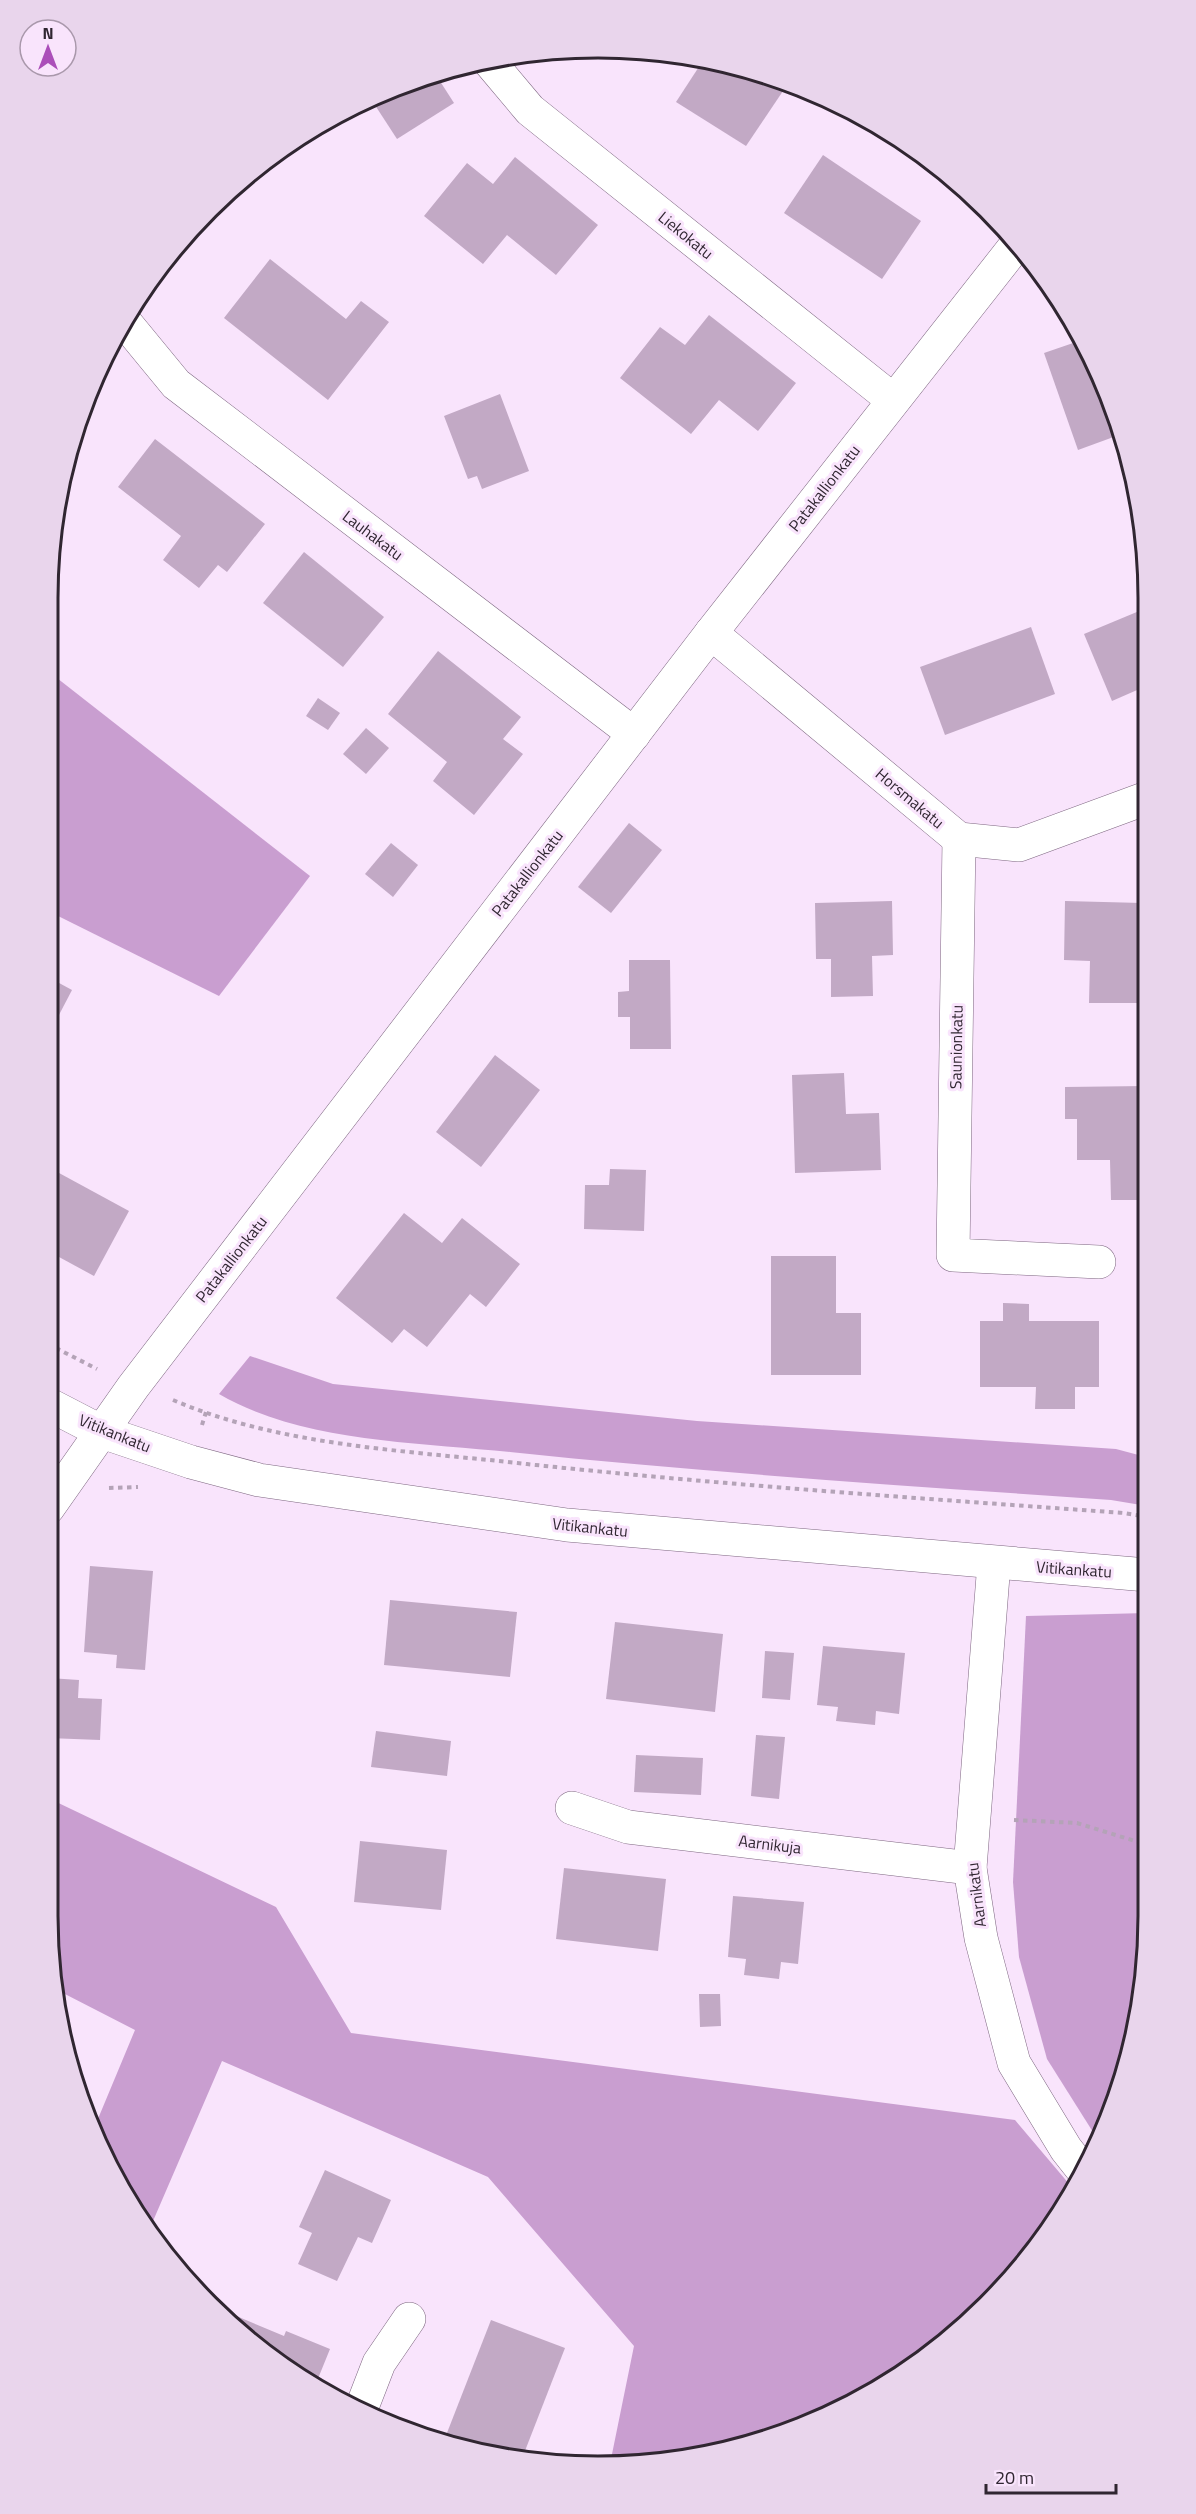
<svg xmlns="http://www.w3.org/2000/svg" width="1196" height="2514" viewBox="0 0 1196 2514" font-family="'Titillium Web',sans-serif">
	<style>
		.forest { fill: #c99ed0 }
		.building { fill: #c2a9c5 }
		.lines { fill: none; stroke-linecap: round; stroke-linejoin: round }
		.minor-casing { stroke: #7e6781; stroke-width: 34 }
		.path { stroke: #b4a3b7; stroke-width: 4; stroke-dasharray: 4.5 4.5; stroke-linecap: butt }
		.minor { stroke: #fff; stroke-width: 33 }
		.labels { text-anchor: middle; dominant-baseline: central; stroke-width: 6; stroke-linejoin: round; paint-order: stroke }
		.street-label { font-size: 16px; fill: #302631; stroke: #f9e4fc }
		.rim { fill: none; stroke: #302631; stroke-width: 3 }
	</style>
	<rect width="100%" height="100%" fill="#f9e4fc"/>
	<!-- forest -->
	<g class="forest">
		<polygon points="48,671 310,876 219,996 48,911"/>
		<path d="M 250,1356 L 333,1384 L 697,1421 L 1116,1449 L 1146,1457 L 1147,1506 L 1111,1500 C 910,1486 710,1473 510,1452 C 416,1442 302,1442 219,1394 Z"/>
		<polygon points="1147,1613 1148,1916 1137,2024 1106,2127 1098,2140 1047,2059 1019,1957 1013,1882 1026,1616"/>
		<polygon points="48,1798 276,1907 351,2033 1015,2120 1070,2185 1011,2279 933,2352 842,2409 670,2461 611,2459 634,2346 488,2177 222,2061 150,2228 95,2126 135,2030 61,1992 48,1916"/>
	</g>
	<!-- building -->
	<g class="building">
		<polygon points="704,59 757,74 783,91 746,146 676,102"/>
		<polygon points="436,75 454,103 397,139 371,99 388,90"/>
		<polygon points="823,155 921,221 882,279 784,213"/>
		<polygon points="515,157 598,225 556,275 507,235 483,264 424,216 467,163 493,184"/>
		<polygon points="270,259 346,319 361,301 389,322 328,400 224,318"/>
		<polygon points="709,315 796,383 758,431 719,400 691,434 620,378 660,327 685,345"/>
		<polygon points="1079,341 1106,388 1119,435 1078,450 1044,353"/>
		<polygon points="500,394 529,471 482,489 477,476 468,479 444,416"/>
		<polygon points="155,439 265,524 227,572 218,565 199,588 163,560 181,536 118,487"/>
		<polygon points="304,552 384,617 343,667 263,603"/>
		<polygon points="1144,609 1144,687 1112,701 1084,634"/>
		<polygon points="1031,627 1055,694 945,735 920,667"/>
		<polygon points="438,651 521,717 503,739 523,754 474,815 433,781 447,762 388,714"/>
		<polygon points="318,698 340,713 328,730 306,716"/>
		<polygon points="366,728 389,748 366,774 343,754"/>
		<polygon points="629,823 662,850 611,913 578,887"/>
		<polygon points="391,843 418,865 393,897 365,874"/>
		<polygon points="892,901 893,955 872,956 873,996 831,997 831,959 816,959 815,903"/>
		<polygon points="1065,901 1142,903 1141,1003 1089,1003 1090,961 1064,960"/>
		<polygon points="629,960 670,960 671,1049 630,1049 630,1017 618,1017 618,992 629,991"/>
		<polygon points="48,977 72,990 48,1036"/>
		<polygon points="495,1055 540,1090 481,1167 436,1132"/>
		<polygon points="844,1073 846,1114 879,1113 881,1170 795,1173 792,1075"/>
		<polygon points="1145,1086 1146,1200 1111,1200 1110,1160 1077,1160 1077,1119 1065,1119 1065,1087"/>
		<polygon points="48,1167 129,1211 94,1276 48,1251"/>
		<polygon points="610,1169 646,1170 644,1231 584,1229 585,1185 609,1185"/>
		<polygon points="404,1213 442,1243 462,1218 520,1264 486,1307 470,1294 427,1347 404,1329 392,1343 336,1298"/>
		<polygon points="771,1256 836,1256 836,1313 861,1313 861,1375 771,1375"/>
		<polygon points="1003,1303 1029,1304 1029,1321 1099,1321 1099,1387 1075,1387 1075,1409 1035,1409 1036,1387 980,1387 980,1321 1003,1321"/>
		<polygon points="90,1566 153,1571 145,1670 116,1668 117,1655 84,1652"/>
		<polygon points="390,1600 517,1612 510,1677 384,1665"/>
		<polygon points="615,1622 723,1634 715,1712 606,1699"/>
		<polygon points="823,1646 905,1653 899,1714 876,1711 875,1725 836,1721 838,1707 817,1705"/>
		<polygon points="765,1651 794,1653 790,1700 762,1698"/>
		<polygon points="49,1678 79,1680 78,1698 102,1699 100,1740 48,1738"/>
		<polygon points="376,1731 451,1741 447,1776 371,1767"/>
		<polygon points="756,1735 785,1737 779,1799 751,1796"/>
		<polygon points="636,1755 703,1758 701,1795 634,1792"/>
		<polygon points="360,1841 447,1850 441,1910 354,1902"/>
		<polygon points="564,1868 666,1879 658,1951 556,1939"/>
		<polygon points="733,1896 804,1902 798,1964 781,1962 779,1979 744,1975 746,1959 728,1957"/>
		<polygon points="699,1994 720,1994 721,2026 700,2027"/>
		<polygon points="325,2170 391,2200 372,2243 358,2237 337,2281 298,2264 312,2233 299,2227"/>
		<polygon points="215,2307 284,2336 286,2331 330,2349 315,2386 235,2329"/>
		<polygon points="491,2320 565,2348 523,2456 490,2455 445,2438"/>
	</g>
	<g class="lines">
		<defs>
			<g id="minor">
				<polyline points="488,60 530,110 893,400"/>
				<polyline points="125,322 176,384 634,734"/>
				<polyline points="711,633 959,839 1019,845 1144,799"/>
				<polyline points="959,839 953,1255 1099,1262"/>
				<polyline points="48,1404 102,1432 191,1462 259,1480 567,1525 1147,1575"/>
				<polyline points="48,1508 133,1387 711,633 1016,245"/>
				<polyline points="994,1563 970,1868 981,1938 1014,2063 1066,2149 1081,2168"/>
				<polyline points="572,1808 628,1827 970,1868"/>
				<polyline points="362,2407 379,2363 409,2319"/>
			</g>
		</defs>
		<!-- minor casing -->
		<use href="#minor" class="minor-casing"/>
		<!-- path -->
		<g class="path">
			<polyline points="48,1344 97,1369"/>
			<path d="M 173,1400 C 273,1443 392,1450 499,1461 C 707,1484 916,1498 1124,1513 L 1147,1517"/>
			<polyline points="202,1425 206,1412"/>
			<polyline points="109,1488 138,1487"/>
			<polyline points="1014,1820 1077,1823 1148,1845"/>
		</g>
		<!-- minor -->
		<use href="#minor" class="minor"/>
	</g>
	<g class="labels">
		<!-- street labels -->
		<g class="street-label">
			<text transform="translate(686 235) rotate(39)">Liekokatu</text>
			<text transform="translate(824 488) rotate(-52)">Patakallionkatu</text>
			<text transform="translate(373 535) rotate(37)">Lauhakatu</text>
			<text transform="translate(910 798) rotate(40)">Horsmakatu</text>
			<text transform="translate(527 873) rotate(-52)">Patakallionkatu</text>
			<text transform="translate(956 1047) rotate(-89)">Saunionkatu</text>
			<text transform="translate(231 1259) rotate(-52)">Patakallionkatu</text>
			<text transform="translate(115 1433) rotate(22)">Vitikankatu</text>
			<text transform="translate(590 1527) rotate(6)">Vitikankatu</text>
			<text transform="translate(1074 1569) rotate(4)">Vitikankatu</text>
			<text transform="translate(770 1844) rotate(7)">Aarnikuja</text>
			<text transform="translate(976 1895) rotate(-97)">Aarnikatu</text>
		</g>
	</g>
	<!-- crop -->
	<path d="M0 0H1196V2514H0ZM598 58H598A540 540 0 0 1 1138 598V1916A540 540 0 0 1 598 2456H598A540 540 0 0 1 58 1916V598A540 540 0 0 1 598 58Z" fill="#e9d5ec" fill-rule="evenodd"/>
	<path class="rim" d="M598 58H598A540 540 0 0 1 1138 598V1916A540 540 0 0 1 598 2456H598A540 540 0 0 1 58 1916V598A540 540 0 0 1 598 58Z"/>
	<!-- north arrow -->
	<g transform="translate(48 48)"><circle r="28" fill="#f9e4fc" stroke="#a998ab" stroke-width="1.5"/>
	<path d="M0-4.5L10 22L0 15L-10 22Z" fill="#ab4eb9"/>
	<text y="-9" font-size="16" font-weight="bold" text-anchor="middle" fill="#302631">N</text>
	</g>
	<!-- scale -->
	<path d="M986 2484v9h130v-9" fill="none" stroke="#302631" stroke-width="3"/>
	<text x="995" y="2484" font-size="18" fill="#302631" stroke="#f9e4fc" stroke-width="4.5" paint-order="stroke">20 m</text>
</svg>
